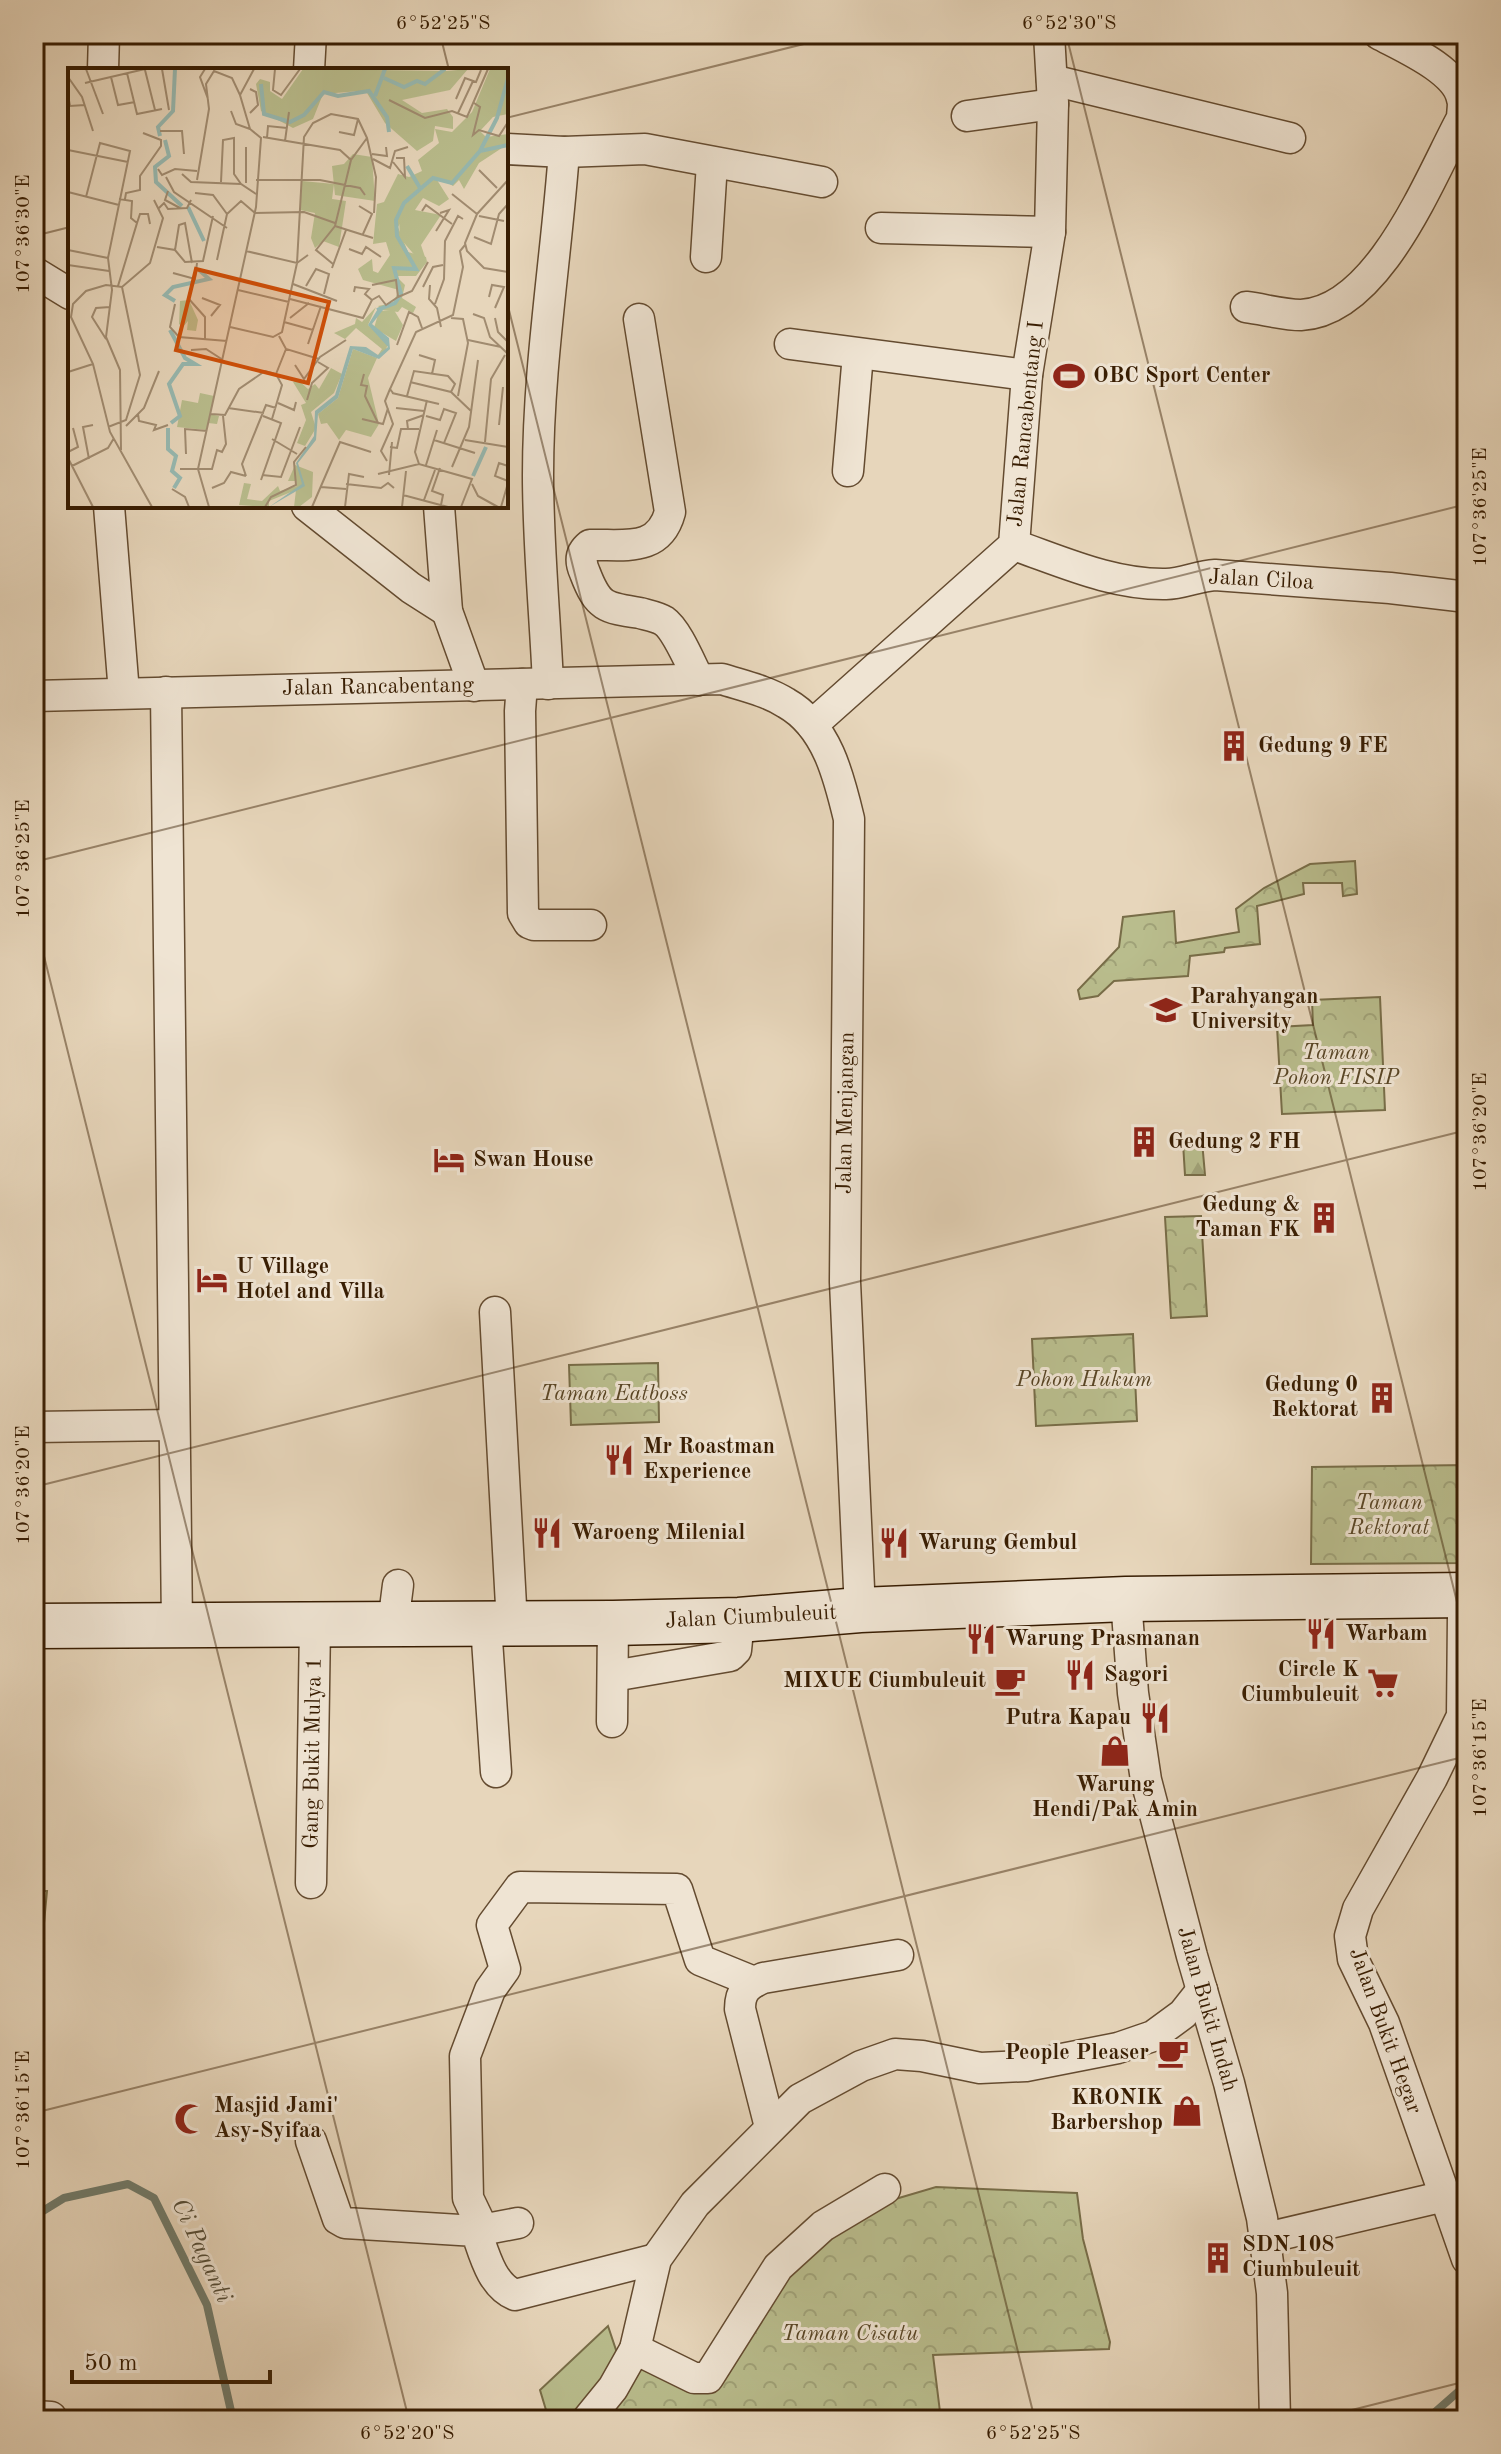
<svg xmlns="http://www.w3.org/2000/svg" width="1501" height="2454" viewBox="0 0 1501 2454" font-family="'Old Standard TT',serif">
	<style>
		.forest { fill: url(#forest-firs); stroke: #786d48; stroke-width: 2 }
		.park { fill: url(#park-crowns); stroke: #786d48; stroke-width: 2 }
		.pitch { fill: #b9bd8d; stroke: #786d48; stroke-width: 2 }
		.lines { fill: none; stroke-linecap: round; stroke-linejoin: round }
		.stream { stroke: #717b6b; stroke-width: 8 }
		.minor-casing { stroke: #644b30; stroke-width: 33 }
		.secondary-casing { stroke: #381d02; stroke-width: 47 }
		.minor { stroke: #efe4d3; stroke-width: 30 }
		.secondary { stroke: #efe4d3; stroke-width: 44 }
		.ticks { fill: none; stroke: #381d02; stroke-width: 2; stroke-opacity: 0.45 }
		.labels { text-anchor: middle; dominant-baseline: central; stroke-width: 6; stroke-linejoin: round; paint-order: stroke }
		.poi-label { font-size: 22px; font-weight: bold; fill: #381d02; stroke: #efe4d3; text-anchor: start }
		.street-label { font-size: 22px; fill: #381d02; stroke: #efe4d3 }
		.park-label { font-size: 22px; font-style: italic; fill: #584525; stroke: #efe4d3 }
		.water-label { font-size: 24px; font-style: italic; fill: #544c37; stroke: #efe4d3 }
		.inset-river { fill: none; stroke: #97b9b1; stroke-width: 4 }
		.inset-road { fill: none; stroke: #a18c71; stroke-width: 2 }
		.view { fill: #ce500a; fill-opacity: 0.15; stroke: #ce500a; stroke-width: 4 }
		.inset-edge { fill: none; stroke: #381d02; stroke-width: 4 }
		.neatline { fill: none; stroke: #381d02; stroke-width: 3 }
		.ticks-label { font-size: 20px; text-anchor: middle; fill: #381d02 }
	</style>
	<defs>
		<pattern id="forest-firs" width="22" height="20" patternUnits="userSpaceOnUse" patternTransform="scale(2)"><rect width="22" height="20" fill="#b9bd8d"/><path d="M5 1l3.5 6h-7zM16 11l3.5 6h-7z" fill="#a0a278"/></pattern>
		<pattern id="park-crowns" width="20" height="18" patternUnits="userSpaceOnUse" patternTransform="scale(2)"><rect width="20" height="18" fill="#b9bd8d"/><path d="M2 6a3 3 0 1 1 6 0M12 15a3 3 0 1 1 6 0" fill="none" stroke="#a0a278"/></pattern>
	</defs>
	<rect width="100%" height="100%" fill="#e7d6bb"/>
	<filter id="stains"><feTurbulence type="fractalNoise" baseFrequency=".0025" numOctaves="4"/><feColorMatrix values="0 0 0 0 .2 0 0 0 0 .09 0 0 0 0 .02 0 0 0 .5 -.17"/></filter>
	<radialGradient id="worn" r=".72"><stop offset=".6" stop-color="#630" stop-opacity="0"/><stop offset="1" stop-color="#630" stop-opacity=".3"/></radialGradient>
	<!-- forest -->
	<polygon class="forest" points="1202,1141 1205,1175 1185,1175 1183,1143"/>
	<!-- park -->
	<g class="park">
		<polygon points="1355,861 1357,894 1343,896 1342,883 1303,883 1304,894 1257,906 1260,944 1225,948 1224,952 1190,956 1188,976 1114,981 1098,996 1080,999 1078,990 1119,947 1123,917 1174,911 1176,943 1239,932 1236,909 1264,888 1310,864"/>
		<polygon points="1380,997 1385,1110 1282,1114 1277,1027 1313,1025 1312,1000"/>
		<polygon points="1201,1216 1207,1316 1171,1318 1165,1217"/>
		<polygon points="1133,1334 1137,1421 1036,1426 1032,1339"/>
		<polygon points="658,1363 659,1422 571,1425 569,1365"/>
		<polygon points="1467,1465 1467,1563 1311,1564 1312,1467"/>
		<polygon points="936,2187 1077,2193 1083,2239 1110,2342 1109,2349 933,2355 941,2420 594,2420 636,2360 683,2386 833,2230 882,2203"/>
	</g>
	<!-- pitch -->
	<g class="pitch">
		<polygon points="34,1891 47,1891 44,1923 34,1923"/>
		<polygon points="608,2326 617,2353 617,2370 569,2420 549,2420 540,2390"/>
	</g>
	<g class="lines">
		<!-- stream -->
		<g class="stream">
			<polyline points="34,2333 38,2214 64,2198 128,2184 154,2198 207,2305 233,2420"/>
			<polyline points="1426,2420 1467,2384"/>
		</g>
		<defs>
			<g id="minor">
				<polyline points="103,70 104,34"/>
				<polyline points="309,70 311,34"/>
				<polyline points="1052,80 1290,138"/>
				<polyline points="967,116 1053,104"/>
				<polyline points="506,149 564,152 645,149 822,182"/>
				<polyline points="881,228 1050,232"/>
				<polyline points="706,257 712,163"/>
				<polyline points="34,272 70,294"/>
				<path d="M 1246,307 C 1263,309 1283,315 1301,315 C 1379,311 1430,177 1462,118 C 1462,112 1464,104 1462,99 C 1457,70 1403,47 1379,34"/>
				<path d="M 639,319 L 670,512 C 659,553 624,544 590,545 C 580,553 580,562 585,573 C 598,607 605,608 640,613 C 647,615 658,617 664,621 C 677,630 691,665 699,680"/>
				<polyline points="790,344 1027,375"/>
				<polyline points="848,471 858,354"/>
				<polyline points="109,506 124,693"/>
				<polyline points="307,506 411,588 447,611"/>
				<polyline points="439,506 447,611 474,686"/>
				<path d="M 1014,545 C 1063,562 1113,585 1166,584 C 1182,584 1198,576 1215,575 L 1390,588 L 1467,597"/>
				<polyline points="522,684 520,711 523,913 529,923 534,925 591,925"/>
				<path d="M 548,684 C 545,615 538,545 538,475 C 538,367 556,260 564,152"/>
				<polyline points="166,692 177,1626"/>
				<path d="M 34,696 L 722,679 C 744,686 767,691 786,703 C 827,726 839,777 849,819 L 845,1282 L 860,1610"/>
				<polyline points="812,725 1014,545 1027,375 1050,232 1053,104 1049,34"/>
				<polyline points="495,1312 512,1624"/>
				<polyline points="34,1427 174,1425"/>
				<polyline points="1126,1599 1133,1693 1146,1780 1192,1956 1229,2083 1262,2218 1272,2293 1275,2420"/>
				<polyline points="393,1624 398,1585"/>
				<polyline points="486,1625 496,1772"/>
				<polyline points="613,1676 730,1656 736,1650 739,1620"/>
				<polyline points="612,1722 613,1623"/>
				<polyline points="311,1883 315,1624"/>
				<path d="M 770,2127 L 740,2009 C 740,1991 747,1985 763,1978 L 898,1955"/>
				<path d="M 311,2141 L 338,2219 L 345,2223 L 476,2231 C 484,2253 491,2285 515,2295 L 656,2259"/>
				<polyline points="1445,2196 1384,2023 1353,1959 1350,1936 1358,1909 1432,1778 1462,1716 1463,1615 1467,1601"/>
				<polyline points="479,2221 468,2198 465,2056 490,1990 505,1969 492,1925 520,1887 677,1889 700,1960 754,1982"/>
				<polyline points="476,2231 518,2223"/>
				<polyline points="1266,2238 1445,2196 1467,2259"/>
				<polyline points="635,2349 694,2378 708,2378 778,2267 823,2226 885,2189"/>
				<polyline points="34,2416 51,2417"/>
				<polyline points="587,2420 613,2388 635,2349 656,2259 695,2204 800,2099 861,2066 895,2054 922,2056 980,2068 1026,2066 1118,2048 1153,2036 1183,2014 1202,1990"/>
			</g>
			<polyline id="secondary" points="34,1626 613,1623 739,1620 860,1610 1126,1599 1467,1595"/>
		</defs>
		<!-- minor casing -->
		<use href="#minor" class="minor-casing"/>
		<!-- secondary casing -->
		<use href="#secondary" class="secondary-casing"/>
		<!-- minor -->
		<use href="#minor" class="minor"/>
		<!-- secondary -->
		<use href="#secondary" class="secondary"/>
	</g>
	<!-- ticks -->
	<path class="ticks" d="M 440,34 L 449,70M 1066,34 L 1467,1642M 506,118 L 844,34M 34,236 L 70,227M 506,298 L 1035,2420M 34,862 L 1467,504M 34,916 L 409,2420M 34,1487 L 1467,1130M 34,2113 L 1467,1756M 1312,2420 L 1467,2381"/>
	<!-- icons -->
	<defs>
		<symbol id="stadium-bare" viewBox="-9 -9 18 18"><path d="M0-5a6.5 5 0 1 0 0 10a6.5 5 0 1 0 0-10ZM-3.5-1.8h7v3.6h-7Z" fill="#8f2418" stroke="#efe4d3" stroke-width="2.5" paint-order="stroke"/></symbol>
		<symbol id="building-bare" viewBox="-9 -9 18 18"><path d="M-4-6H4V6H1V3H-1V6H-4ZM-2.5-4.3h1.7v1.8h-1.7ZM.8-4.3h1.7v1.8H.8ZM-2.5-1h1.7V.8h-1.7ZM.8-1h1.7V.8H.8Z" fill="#8f2418" stroke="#efe4d3" stroke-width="2.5" paint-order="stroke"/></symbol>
		<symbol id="university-bare" viewBox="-9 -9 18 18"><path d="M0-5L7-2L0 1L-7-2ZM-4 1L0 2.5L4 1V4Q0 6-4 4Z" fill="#8f2418" stroke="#efe4d3" stroke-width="2.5" paint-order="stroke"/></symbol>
		<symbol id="hotel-bare" viewBox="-9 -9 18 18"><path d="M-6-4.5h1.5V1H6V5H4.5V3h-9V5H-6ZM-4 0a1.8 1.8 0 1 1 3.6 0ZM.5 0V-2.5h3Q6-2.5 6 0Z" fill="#8f2418" stroke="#efe4d3" stroke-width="2.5" paint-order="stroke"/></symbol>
		<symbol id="restaurant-bare" viewBox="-9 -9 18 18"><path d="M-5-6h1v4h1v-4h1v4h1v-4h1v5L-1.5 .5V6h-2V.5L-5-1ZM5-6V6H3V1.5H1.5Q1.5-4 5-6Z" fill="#8f2418" stroke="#efe4d3" stroke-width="2.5" paint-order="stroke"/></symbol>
		<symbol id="cafe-bare" viewBox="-9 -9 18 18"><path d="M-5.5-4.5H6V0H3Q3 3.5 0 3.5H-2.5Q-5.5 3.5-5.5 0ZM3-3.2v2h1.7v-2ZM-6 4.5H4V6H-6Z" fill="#8f2418" stroke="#efe4d3" stroke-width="2.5" paint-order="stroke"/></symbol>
		<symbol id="supermarket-bare" viewBox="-9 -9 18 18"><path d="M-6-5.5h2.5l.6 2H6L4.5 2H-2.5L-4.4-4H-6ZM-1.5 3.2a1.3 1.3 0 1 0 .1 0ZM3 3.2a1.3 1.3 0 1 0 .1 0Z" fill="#8f2418" stroke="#efe4d3" stroke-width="2.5" paint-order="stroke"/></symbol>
		<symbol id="shop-bare" viewBox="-9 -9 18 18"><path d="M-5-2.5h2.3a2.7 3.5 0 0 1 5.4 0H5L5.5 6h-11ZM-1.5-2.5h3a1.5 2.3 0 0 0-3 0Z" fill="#8f2418" stroke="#efe4d3" stroke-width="2.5" paint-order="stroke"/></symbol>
		<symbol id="mosque-bare" viewBox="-9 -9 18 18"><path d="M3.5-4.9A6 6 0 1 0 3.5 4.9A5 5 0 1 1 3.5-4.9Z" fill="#8f2418" stroke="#efe4d3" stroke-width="2.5" paint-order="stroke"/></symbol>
	</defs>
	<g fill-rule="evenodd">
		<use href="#stadium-bare" x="1047" y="354" width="44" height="44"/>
		<use href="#building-bare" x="1212" y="724" width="44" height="44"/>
		<use href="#university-bare" x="1144" y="988" width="44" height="44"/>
		<use href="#building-bare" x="1122" y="1120" width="44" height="44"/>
		<use href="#hotel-bare" x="427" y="1138" width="44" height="44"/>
		<use href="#building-bare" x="1302" y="1196" width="44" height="44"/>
		<use href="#hotel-bare" x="190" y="1258" width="44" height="44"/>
		<use href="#building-bare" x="1360" y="1376" width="44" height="44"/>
		<use href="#restaurant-bare" x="597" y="1438" width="44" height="44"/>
		<use href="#restaurant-bare" x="525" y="1511" width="44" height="44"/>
		<use href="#restaurant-bare" x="872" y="1521" width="44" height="44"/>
		<use href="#restaurant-bare" x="1299" y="1612" width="44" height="44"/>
		<use href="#restaurant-bare" x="959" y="1617" width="44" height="44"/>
		<use href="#restaurant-bare" x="1058" y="1653" width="44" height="44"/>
		<use href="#cafe-bare" x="988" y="1659" width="44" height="44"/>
		<use href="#supermarket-bare" x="1361" y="1661" width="44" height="44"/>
		<use href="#restaurant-bare" x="1133" y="1696" width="44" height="44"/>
		<use href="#shop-bare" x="1093" y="1729" width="44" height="44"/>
		<use href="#cafe-bare" x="1151" y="2031" width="44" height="44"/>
		<use href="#shop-bare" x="1165" y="2089" width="44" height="44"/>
		<use href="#mosque-bare" x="168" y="2097" width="44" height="44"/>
		<use href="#building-bare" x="1196" y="2236" width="44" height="44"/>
	</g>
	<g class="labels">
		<!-- poi labels -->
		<g class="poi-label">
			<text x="1093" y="376">OBC Sport Center</text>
			<text x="1258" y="746">Gedung 9 FE</text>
			<text x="1190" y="997">Parahyangan<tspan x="1190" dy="25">University</tspan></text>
			<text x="1168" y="1142">Gedung 2 FH</text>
			<text x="473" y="1160">Swan House</text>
			<text x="1300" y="1205" text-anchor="end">Gedung &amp;<tspan x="1300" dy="25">Taman FK</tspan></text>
			<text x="236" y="1267">U Village<tspan x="236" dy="25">Hotel and Villa</tspan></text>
			<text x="1358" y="1385" text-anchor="end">Gedung 0<tspan x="1358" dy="25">Rektorat</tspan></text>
			<text x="643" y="1447">Mr Roastman<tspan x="643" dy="25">Experience</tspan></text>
			<text x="571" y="1533">Waroeng Milenial</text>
			<text x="918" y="1543">Warung Gembul</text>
			<text x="1345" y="1634">Warbam</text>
			<text x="1005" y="1639">Warung Prasmanan</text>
			<text x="1359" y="1670" text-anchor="end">Circle K<tspan x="1359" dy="25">Ciumbuleuit</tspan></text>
			<text x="1104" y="1675">Sagori</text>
			<text x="986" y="1681" text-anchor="end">MIXUE Ciumbuleuit</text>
			<text x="1131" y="1718" text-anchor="end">Putra Kapau</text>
			<text x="1115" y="1785" text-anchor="middle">Warung<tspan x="1115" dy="25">Hendi/Pak Amin</tspan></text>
			<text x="1149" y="2053" text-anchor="end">People Pleaser</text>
			<text x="1163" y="2098" text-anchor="end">KRONIK<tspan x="1163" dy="25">Barbershop</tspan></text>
			<text x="214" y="2106">Masjid Jami'<tspan x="214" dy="25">Asy-Syifaa</tspan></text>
			<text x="1242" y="2245">SDN 108<tspan x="1242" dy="25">Ciumbuleuit</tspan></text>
		</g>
		<!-- street labels -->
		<g class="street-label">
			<text transform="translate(1026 424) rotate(-84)">Jalan Rancabentang I</text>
			<text transform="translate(1261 580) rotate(3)">Jalan Ciloa</text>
			<text transform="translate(378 687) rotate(-1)">Jalan Rancabentang</text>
			<text transform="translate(846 1113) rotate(-89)">Jalan Menjangan</text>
			<text transform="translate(751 1617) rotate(-3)">Jalan Ciumbuleuit</text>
			<text transform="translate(313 1753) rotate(-89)">Gang Bukit Mulya 1</text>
			<text transform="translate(1207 2009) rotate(74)">Jalan Bukit Indah</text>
			<text transform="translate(1385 2031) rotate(70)">Jalan Bukit Hegar</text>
		</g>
		<!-- park labels -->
		<g class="park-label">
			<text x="1336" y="1053">Taman<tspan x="1336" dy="25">Pohon FISIP</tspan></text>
			<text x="1084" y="1380">Pohon Hukum</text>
			<text x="614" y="1394">Taman Eatboss</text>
			<text x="1389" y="1503">Taman<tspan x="1389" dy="25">Rektorat</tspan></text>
			<text x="850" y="2334">Taman Cisatu</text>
		</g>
		<!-- water labels -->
		<g class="water-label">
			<text transform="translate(201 2251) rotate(65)">Ci Paganti</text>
		</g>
	</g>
	<!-- overview -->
	<g transform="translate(68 68)">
		<rect width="440" height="440" fill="#e7d6bb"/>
		<path d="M 369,112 L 381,131 L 371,138 L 355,130 L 347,142 L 373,147 L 353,177 L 357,189 L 349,190 L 332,170 L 331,150 L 349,125 ZM 285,281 L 309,290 L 300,310 L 311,356 L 303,369 L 278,362 L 271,372 L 259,355 L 253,356 L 250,346 L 270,330 Z" fill="#b9bd8d"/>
		<path d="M 235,1 L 379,3 L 400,1 L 382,22 L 334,32 L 354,45 L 379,41 L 385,49 L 385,61 L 367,58 L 365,73 L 349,83 L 317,55 L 299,25 L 292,23 L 255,26 L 245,51 L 225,60 L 193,43 L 188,16 L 192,11 L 202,14 L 202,23 L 214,31 ZM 422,1 L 440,1 L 440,46 L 425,49 L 412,63 L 418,69 L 440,66 L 440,76 L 411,95 L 396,121 L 391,112 L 385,118 L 373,111 L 349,125 L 330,159 L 340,184 L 358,189 L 359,194 L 348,208 L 328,208 L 337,217 L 334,230 L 348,239 L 345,245 L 334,239 L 330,244 L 315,242 L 310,238 L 325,235 L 331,222 L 295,212 L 290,201 L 304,191 L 305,203 L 310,205 L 322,187 L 318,174 L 305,176 L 309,136 L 316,134 L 330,106 L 341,109 L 354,103 L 350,92 L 371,75 L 367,61 L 384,64 L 404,44 ZM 308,239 L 300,257 L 320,275 L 317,285 L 310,287 L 314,281 L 288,260 L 277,271 L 266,265 L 287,256 L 288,250 L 294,254 ZM 263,300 L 274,306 L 266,325 L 243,344 L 248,360 L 237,378 L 229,375 L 238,352 L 233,337 L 238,335 L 225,314 L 229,311 L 240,321 L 247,316 L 251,321 Z" fill="#b9bd8d"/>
		<path d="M 285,86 L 304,89 L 307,133 L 267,127 L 264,98 L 276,96 ZM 234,113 L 266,116 L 264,131 L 278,133 L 271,179 L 255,173 L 247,180 L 243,170 L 247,145 L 232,142 ZM 121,232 L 130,252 L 128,263 L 119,262 L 120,253 L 115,259 L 111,256 L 112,233 ZM 132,325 L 146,328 L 142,346 L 151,348 L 149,356 L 140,355 L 138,362 L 109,359 L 114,332 L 130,335 ZM 227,397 L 245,404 L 244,429 L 231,439 L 226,439 L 228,422 L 201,433 L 201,439 L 171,437 L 176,415 L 183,416 L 179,431 L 194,433 L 210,418 L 212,423 L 229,418 L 228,413 L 220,413 Z" fill="#b9bd8d"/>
		<path d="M 326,242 L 335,257 L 328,273 L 306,260 L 311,243 Z" fill="#b9bd8d"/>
		<path d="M 311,239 L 315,242 L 304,256 L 321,270 L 322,281 L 311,291 L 285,281 L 270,330 L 250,346 L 248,372 L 230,395 L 237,418 L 201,439 L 234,416 L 228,395 L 246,368 L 247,343 L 267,327 L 282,278 L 298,279 L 310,287 L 320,279 L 300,257 Z" fill="#97b9b1"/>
		<path class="inset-river" d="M 316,10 L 336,19 L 349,13 L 357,16 L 377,1M 193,16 L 196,46 L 222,54 L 236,47 L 256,24 L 270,28 L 301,23 L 319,49 L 321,64M 307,28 L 317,1M 92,68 L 90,59 L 105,43 L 107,1M 97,72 L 101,88 L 87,99 L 88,114 L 114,138M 412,83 L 429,50 L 440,10M 339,98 L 352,120M 120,139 L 136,173M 107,233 L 97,227 L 105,219 L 141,211 L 131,202M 309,242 L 327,235 L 333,226 L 326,200 L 348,201 L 329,168 L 328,152 L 336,135 L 365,110 L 384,115 L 412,83 L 440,77M 102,262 L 117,290 L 127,296 L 115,296 L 101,316 L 112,348 L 103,355M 100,360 L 100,381 L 108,388 L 104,403 L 112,410 L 106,420M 405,408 L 418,379"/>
		<path class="inset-road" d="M 18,1 L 35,46M 94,1 L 101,42M 137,1 L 132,9 L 140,31M 207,1 L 205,22 L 213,27 L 232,1M 77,2 L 87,42M 59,5 L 69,46 L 94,41M 0,9 L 14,29 L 25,63M 43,9 L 50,37 L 67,34M 17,15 L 77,1M 182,21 L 188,24 L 190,37 L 182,45M 0,27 L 2,38 L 17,37M 388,31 L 397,10 L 408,14 L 413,2M 321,32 L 357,50 L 384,43 L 399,49 L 420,1M 406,35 L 412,39 L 405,67 L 411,62 L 431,68 L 440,54M 163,43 L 168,56 L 182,61M 390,45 L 405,13M 92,63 L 114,63 L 116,86M 271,64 L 286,67 L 290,51M 195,69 L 272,82 L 283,92M 199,70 L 200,58 L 219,60M 299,70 L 308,109 L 306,145M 217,73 L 221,44M 0,82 L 60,94M 304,86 L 319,88 L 318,79M 305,91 L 322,100 L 327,83 L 340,79M 325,94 L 337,109 L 336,90 L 328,90M 90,101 L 94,107 L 107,101 L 129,103M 411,102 L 429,120M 114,106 L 123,114 L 173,116 L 188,126M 98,109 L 106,124 L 159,160M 129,112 L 141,41 L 138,16 L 146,3 L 164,10 L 172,27M 188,112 L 252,112 L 292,120 L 297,127M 153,114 L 155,72 L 166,70 L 166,106 L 173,116M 178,115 L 178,79M 100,123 L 97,132 L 112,140M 0,124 L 51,137M 127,125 L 145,127 L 159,146M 384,126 L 409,146M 18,129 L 32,75 L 62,83 L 40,190 L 44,222 L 38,269 L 52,302 L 53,382M 57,131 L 58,125 L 72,122 L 72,108 L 93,78 L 93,72 L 75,65M 291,138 L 304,146 L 295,166M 91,140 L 96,135 L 100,141 L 119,140 L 123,132M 354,143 L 358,137 L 384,156M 409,146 L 397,175 L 399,183 L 416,200 L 440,204M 409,146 L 440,112M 411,148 L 436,153M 69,155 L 72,146 L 80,146 L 82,156M 267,158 L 305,170M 368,163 L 381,142 L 372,145M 406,169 L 423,176 L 431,146 L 440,136M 89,179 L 107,182 L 117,194 L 135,193 L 145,148M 281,181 L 294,186 L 298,179 L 313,189M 0,182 L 40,190M 107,182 L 111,157 L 117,155 L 124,195M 178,183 L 229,195 L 240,187M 149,192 L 159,146 L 173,133 L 187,145 L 236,144 L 267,155M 0,197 L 41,203M 264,200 L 278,162M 105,205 L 127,211 L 129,195M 225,216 L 269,233M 304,217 L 328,212 L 330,229M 362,217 L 361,231 L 369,240 L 373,259M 50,218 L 69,155 L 63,150 L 64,133 L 51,131M 238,218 L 248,201 L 261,206 L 256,226M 355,219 L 365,199 L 375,197M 170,222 L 221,234M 286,224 L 287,219 L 301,221 L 297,226 L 304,232M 330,229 L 344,223 L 360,194M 421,229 L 424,217 L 436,219 L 427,240M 120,230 L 137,249 L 137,272M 134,230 L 152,237 L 143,248M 222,231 L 295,250 L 304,232M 304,232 L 311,228 L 318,237 L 330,229M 107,236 L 102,259 L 111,269 L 159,273M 367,236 L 376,211 L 377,173 L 390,148 L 395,151M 405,246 L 416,250 L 422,269 L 439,285M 222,250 L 241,235M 383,250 L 395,251 L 400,275 L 390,328M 427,250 L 430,264 L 440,274M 216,254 L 245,262M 162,259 L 205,269 L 214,264 L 229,195 L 236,69 L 245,55 L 263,46 L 290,51 L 299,70 L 283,92 L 267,158 L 248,182 L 265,196M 211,268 L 218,281 L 251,291M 38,271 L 24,249 L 28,240 L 42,239M 400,272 L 433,279M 240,276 L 253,238M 329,277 L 341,244 L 350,249 L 354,260M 123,282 L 138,281 L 155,292M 351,287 L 367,292 L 364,306M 227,297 L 236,311 L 252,289 L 278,272M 0,304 L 25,296M 208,306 L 218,281M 296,306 L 293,317 L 299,318 L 297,328 L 310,355M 342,314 L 383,324 L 403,343M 324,325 L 371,336M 325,325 L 322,321 L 348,264 L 385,247 L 395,199 L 392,183 L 397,177M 339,328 L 346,303 L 380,308 L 387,316 L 383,324M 239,332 L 244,315 L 260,300 L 250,294M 210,335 L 226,342 L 228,334M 160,340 L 196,345M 328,340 L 356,343M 70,346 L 71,353 L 88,357 L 86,362 L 100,357M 143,346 L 157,347 L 171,321 L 197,303 L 208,306 L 214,317 L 204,351M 358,348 L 372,352 L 376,341 L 388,345 L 376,375M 294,351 L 315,356 L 320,340M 431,357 L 435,319M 58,358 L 76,340 L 91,303M 40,359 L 58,352 L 72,307 L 54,219M 351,361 L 340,361 L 339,353 L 356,347M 204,371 L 229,386M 366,372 L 407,385M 397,372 L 440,379M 417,374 L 423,311 L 437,287M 322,379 L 329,380 L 333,361 L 340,361M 0,384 L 10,379 L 5,360M 118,386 L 117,361 L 139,363M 0,390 L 25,439M 21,391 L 15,359 L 25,357M 319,393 L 313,383 L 325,356 L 317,333 L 322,321M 351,396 L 347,384 L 359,332M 358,397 L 369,362M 4,398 L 40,380 L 46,370M 440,398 L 431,395 L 427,408 L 440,413M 384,399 L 401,359 L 410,292M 372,400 L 364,423 L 375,427 L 373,437M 112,401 L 144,401 L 149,382 L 154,384 L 158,376 L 155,348M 310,406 L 351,396 L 404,411 L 393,439M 194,407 L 213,409 L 232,359M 321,407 L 324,374M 178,408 L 174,396 L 198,337 L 208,340M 193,412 L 213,355 L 195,348M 278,416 L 313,420 L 320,415 L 326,420M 404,416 L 410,428 L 430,439M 253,419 L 278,421M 144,420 L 156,415 L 163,404 L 178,408M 104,421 L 117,429 L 121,439M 335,427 L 380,439M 356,432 L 367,402M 84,439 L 42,364 L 25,296 L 3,249 L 5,236 L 18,223 L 38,217 L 54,219 L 82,195 L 95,150 L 86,132M 141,439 L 130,401 L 188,139 L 193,70 L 182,61 L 172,27 L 186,1M 197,439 L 203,429 L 228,417 L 226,394 L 238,379M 244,439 L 272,374 L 303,384M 277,439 L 281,406 L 296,409M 334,439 L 338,403M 433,439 L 440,415"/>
		<path class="view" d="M 128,201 L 261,234 L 240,315 L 108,282 Z"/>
		<rect width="440" height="440" class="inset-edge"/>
	</g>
	<!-- margin -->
	<rect width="1501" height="2454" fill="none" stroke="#e7d6bb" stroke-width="88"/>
	<!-- scale -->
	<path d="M72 2370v12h198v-12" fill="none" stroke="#381d02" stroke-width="4"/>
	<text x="84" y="2370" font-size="24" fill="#381d02" stroke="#efe4d3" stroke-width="6" paint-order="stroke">50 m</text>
	<rect x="44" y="44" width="1413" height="2366" class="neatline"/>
	<g class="ticks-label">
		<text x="443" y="29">6°52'25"S</text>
		<text x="1069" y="29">6°52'30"S</text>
		<text transform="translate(22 234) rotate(-90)" y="7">107°36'30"E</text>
		<text transform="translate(1479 507) rotate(-90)" y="7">107°36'25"E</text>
		<text transform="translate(22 859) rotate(-90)" y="7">107°36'25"E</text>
		<text transform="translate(1479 1132) rotate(-90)" y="7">107°36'20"E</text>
		<text transform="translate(22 1485) rotate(-90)" y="7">107°36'20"E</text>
		<text transform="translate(1479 1758) rotate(-90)" y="7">107°36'15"E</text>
		<text transform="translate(22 2110) rotate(-90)" y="7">107°36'15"E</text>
		<text x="407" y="2439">6°52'20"S</text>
		<text x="1033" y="2439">6°52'25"S</text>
	</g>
	<rect width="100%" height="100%" filter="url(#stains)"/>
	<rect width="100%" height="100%" fill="url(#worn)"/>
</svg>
